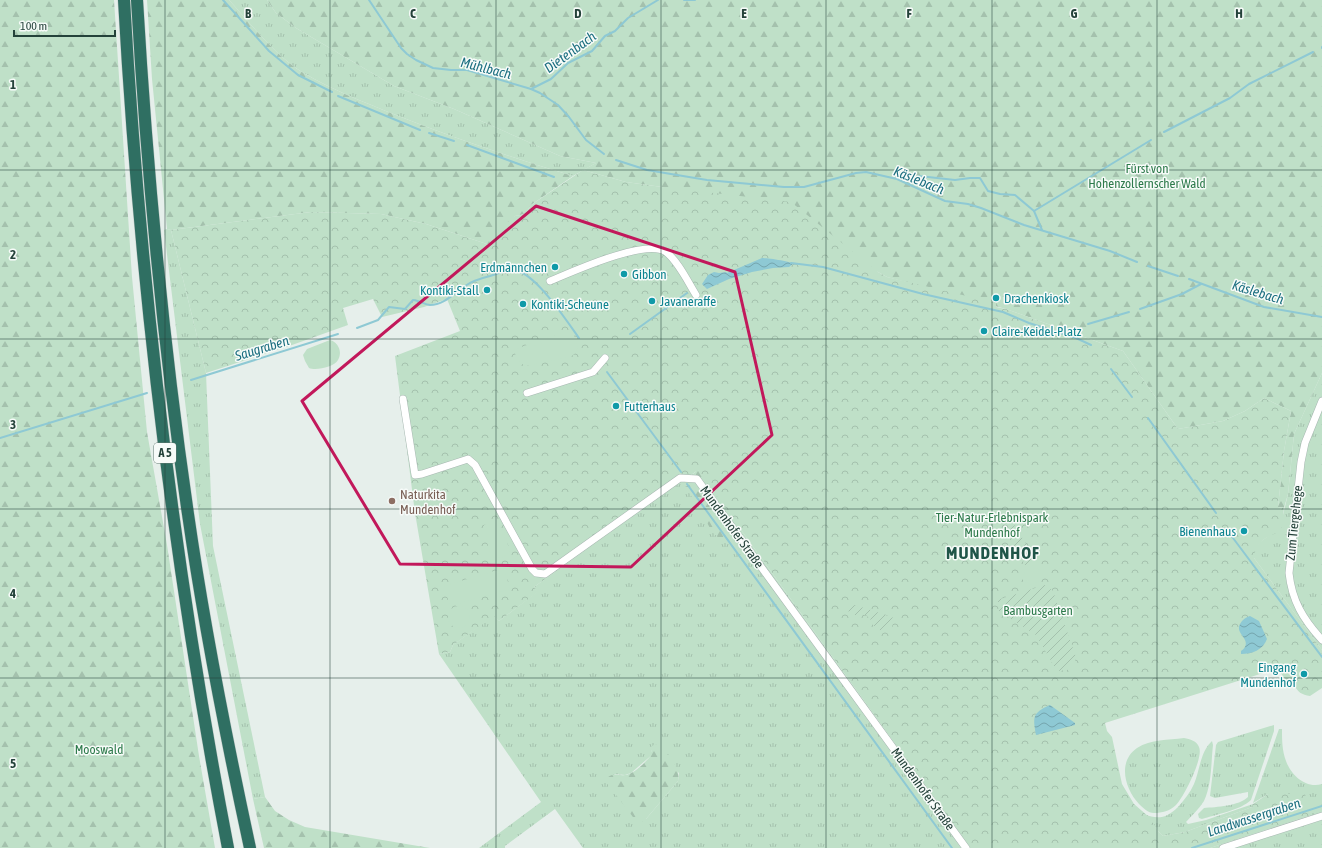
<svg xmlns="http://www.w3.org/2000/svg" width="1322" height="848" viewBox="0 0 1322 848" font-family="'Asap Condensed',sans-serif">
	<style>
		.grass { fill: url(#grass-tufts); fill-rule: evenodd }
		.forest { fill: url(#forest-firs) }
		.park { fill: url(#park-crowns) }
		.garden { fill: url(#garden-furrows) }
		.pitch { fill: #bfe0c8 }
		.water { fill: url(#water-waves) }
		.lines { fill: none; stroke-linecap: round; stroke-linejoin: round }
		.stream { stroke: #8ec9d4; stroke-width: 2 }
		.street-casing { stroke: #a8b8b2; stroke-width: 8 }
		.highway-casing { stroke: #c2cac8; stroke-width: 13 }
		.street { stroke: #fff; stroke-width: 7 }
		.highway { stroke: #2f6f62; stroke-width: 12 }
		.marked { fill: none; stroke: #c2185b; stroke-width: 3; stroke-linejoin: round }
		.grid { fill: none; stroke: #24423a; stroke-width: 1; stroke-opacity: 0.55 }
		.culture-dot { fill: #0f9aa8; stroke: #f7fbf9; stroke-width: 1.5 }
		.education-dot { fill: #8d6e63; stroke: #f7fbf9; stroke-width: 1.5 }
		.labels { text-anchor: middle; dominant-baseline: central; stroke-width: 3; stroke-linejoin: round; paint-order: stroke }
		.shield { fill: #f7fbf9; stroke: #637a73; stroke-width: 1 }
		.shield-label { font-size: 12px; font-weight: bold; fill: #24423a }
		.park-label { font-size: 13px; fill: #2d7a4b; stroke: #f7fbf9 }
		.culture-label { font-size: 13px; fill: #0d838f; stroke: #f7fbf9; text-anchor: start }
		.education-label { font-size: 13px; fill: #785e54; stroke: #f7fbf9; text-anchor: start }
		.street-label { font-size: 13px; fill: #24423a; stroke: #f7fbf9 }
		.water-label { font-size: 14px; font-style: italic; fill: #1c6f80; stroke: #f7fbf9 }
		.district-label { font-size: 17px; font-weight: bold; letter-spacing: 1px; fill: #1f5548; stroke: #f7fbf9 }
		.grid-label { font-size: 13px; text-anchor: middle; font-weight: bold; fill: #24423a; stroke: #f7fbf9; stroke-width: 3; stroke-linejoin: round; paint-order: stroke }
	</style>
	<defs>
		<pattern id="grass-tufts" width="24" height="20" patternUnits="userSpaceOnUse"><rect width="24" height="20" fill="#bfe0c8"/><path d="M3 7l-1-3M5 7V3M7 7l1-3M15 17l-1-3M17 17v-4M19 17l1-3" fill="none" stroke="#a4c1ad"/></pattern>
		<pattern id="forest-firs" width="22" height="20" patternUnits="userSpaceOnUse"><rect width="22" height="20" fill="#bfe0c8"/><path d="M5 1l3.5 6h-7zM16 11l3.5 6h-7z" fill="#a4c1ad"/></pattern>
		<pattern id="park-crowns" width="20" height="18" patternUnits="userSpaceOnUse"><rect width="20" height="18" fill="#bfe0c8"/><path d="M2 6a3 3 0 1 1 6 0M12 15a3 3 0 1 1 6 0" fill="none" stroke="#a4c1ad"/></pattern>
		<pattern id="garden-furrows" width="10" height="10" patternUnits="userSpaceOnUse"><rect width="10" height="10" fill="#bfe0c8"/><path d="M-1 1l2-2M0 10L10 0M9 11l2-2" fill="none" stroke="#a4c1ad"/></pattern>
		<pattern id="water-waves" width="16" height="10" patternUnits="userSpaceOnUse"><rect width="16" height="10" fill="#8ec9d4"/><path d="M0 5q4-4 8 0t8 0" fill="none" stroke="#74a5ad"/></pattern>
	</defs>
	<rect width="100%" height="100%" fill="#e6efeb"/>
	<!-- grass -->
	<g class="grass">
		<path d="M 229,0 L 267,0 L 276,13 L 296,28 L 394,86 L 454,109 L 560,156 L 596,163 L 573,176 C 513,158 454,138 396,115 C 364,102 332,90 302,72 C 276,56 250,23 229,0 Z"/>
		<polygon points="167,229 171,230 206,373 213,546 265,797 253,799 200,524 164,230"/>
		<polygon points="1322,373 1322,650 1254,558 1254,550 1260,542 1271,534 1283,515 1288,494 1294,434"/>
		<path d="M 698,470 L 970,848 L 583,848 L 555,809 L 505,846 L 505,848 L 479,848 L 541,802 L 439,654 L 450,652 L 453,645 L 494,615 L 499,621 L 537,592 L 534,587 L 681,481 L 685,480 ZM 651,750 L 679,773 L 678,781 L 646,819 L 614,774 L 625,775 L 631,773 L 653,754 Z"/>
		<path d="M 1274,725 L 1274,731 L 1251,800 C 1241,810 1215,815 1202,819 L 1199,818 L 1198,814 L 1204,808 C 1216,807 1239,806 1248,797 L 1248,792 L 1215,798 L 1210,796 L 1216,745 L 1218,742 Z"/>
		<path d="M 1279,729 L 1282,729 C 1282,740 1282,750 1286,761 C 1291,775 1306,789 1322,784 L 1322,848 L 1210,848 L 1312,815 L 1268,794 L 1253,803 Z"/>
		<path d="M 1184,738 C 1190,739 1197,741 1199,747 C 1204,757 1184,797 1176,805 C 1170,811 1162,813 1154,813 C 1148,813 1143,808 1139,804 C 1125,789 1117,762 1137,748 C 1151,739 1168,740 1184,738 Z"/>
		<path d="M 1212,741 L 1213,745 C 1211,762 1212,784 1204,801 C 1199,809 1192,815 1186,822 L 1188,824 L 1206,820 L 1253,804 L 1252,807 L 1185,832 L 1163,836 C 1156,830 1152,820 1144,814 C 1158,820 1167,818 1178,807 C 1184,800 1190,793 1194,784 C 1200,770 1200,752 1212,741 Z"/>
	</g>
	<!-- forest -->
	<g class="forest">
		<polygon points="0,0 114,0 132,277 147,432 167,545 199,756 215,848 0,848"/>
		<path d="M 147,0 L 229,0 C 250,23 276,56 302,72 C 332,90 364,102 396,115 C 454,138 513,158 573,176 L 531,205 L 525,214 L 515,216 L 493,246 L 426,224 L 381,214 L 311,212 L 171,230 L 167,229 L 152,79 Z"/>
		<polygon points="267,0 1322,0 1322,373 1294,434 1288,494 1284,508 1278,507 1284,451 1291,411 1264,398 1245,411 1223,421 1178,429 1123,351 1006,309 887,277 878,272 662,187 626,182 583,170 596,163 560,156 454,109 394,86 296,28 276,13"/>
		<polygon points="696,467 743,528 739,530 729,518 724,521 729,533 720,539 712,532 699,507 685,487 696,482"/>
		<path d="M 655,744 L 659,745 C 668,756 681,766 678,781 L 646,819 L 640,823 L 636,821 L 607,783 L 607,778 C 614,772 617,776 625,775 C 633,775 647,761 652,754 L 651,747 Z"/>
		<polygon points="265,797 275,811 289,820 305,827 430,848 264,848 253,799"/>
	</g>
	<!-- park -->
	<path class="park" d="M 583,170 L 626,182 L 662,187 L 791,202 L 878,272 L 887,277 L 996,303 L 996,307 L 1006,309 L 1123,351 L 1178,429 L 1223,421 L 1245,411 L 1264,398 L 1291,411 L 1284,451 L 1278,507 L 1284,508 L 1281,532 C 1267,535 1255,543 1254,558 L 1322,650 L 1322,688 L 1310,696 C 1302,695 1297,692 1294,684 L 1286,684 L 1279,668 L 1105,723 L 1107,731 L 1112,737 L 1122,784 L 1134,804 L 1149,817 L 1159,832 L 1163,836 L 1185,832 L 1252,807 L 1253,804 L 1268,794 L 1305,794 L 1312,815 L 1210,848 L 970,848 L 698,470 L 534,587 L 538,592 L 499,621 L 494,616 L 453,645 L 450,652 L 439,654 L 415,513 L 395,356 L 460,331 L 447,299 L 424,307 L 382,317 L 373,299 L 343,308 L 348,325 L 292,345 L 206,373 L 171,230 L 311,212 L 381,214 L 426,224 L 493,246 L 500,228 L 515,216 L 525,214 L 531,205 Z"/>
	<!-- garden -->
	<g class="garden">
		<polygon points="1015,525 1036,562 1026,566 1005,531"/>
		<polygon points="1045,585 1053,591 1076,657 1074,665 1067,670 1057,671 1036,635 999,611 998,601 1000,599"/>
		<polygon points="850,604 868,609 894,618 892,627 881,631 873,625 871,620 866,615 854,615 848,611"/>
	</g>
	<!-- pitch -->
	<g class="pitch">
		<path d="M 566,331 L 571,331 C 577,340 582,351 570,357 L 526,366 C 518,363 516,357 514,350 L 532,343 L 533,346 L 542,343 L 541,340 Z"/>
		<path d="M 330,340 C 338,342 343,352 338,360 C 334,367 316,371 309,368 L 305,361 L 303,355 L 307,349 Z"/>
		<path d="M 494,520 C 498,525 511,546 509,552 C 507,557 499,558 495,558 L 491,555 L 483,529 L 484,525 Z"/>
		<path d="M 1034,565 C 1039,570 1042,574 1040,581 L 1030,585 L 1023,580 L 1023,575 L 1027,568 Z"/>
		<polygon points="504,568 510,589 450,606 444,586"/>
		<circle cx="459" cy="617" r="11"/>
	</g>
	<!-- water -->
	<g class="water">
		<path d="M 762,258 C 767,258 790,261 793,264 L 789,267 L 773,268 L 752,272 L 729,279 L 707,289 L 702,284 L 708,275 L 714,272 L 719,273 L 726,272 L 727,273 Z"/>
		<path d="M 1250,616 L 1259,621 L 1267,639 C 1263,650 1252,654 1241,654 L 1241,651 C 1242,650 1244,649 1245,647 C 1250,637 1232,633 1242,621 C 1245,618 1247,617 1250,616 Z"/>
		<path d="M 1050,705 L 1075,723 L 1075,725 L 1036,735 C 1033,717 1032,713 1050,705 Z"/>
	</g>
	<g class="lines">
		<!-- stream -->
		<g class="stream">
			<polyline points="223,0 269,51 298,75 332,92"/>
			<polyline points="369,0 401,48 407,54 416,60 433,68 451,70 467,70 531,89 540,93 558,105 569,117 586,140 604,154"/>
			<polyline points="684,0 695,0"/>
			<polyline points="1322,48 1322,47"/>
			<polyline points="531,89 551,79 568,63 592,51 605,36 615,31 628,18 658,0"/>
			<polyline points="338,96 420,130"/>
			<polyline points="1164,132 1230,98 1249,84 1313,52"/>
			<polyline points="429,133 454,141"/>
			<polyline points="467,145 554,177"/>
			<polyline points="616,160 647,170 707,180 784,187 804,187 856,173 866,172 897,179 945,201 968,204 981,208 1024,225 1110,251 1137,262"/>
			<polyline points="909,184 919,176 955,180 970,178 980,178 988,191 1000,194 1015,195 1034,211 1042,230"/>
			<polyline points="1034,211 1151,140"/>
			<polyline points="791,263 823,267 923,294 1003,312 1029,323 1076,338 1091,345"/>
			<polyline points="1148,266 1178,276"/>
			<polyline points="1189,279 1264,307 1322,317"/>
			<polyline points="1140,309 1182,294 1201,284"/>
			<polyline points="1088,324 1129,312"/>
			<path d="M 357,328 L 378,320 L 389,307 L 405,309 L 413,300 C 419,300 425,305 430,305 C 444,305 454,293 465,286 C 472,281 482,278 490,276 C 500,273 510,268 520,272 C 539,279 567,321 579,338"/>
			<polyline points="630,334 687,293"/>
			<polyline points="1111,369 1132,397"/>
			<polyline points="607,372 681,472"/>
			<polyline points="191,380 338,334"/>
			<polyline points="1148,418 1216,513"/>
			<polyline points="0,438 147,393"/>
			<polyline points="687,484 952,848"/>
			<polyline points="1230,534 1322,657"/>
			<polyline points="1192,848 1322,806"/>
		</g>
		<defs>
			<g id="street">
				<path d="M 550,281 C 572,272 646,238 666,252 C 678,261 688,282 696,295"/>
				<polyline points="527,393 593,372 605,358"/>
				<polyline points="403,399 415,475 422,474 468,459 475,465 532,569 536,573 545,574 680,478 697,479 966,848"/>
				<path d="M 1322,401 L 1305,443 L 1301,462 L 1289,573 C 1292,601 1303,619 1322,640"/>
				<polyline points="1223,848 1322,816"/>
			</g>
			<g id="highway">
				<path d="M 124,0 C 140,285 174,568 228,848"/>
				<path d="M 137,0 C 147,172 163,343 188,514 C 204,626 226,737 250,848"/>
			</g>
		</defs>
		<!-- street casing -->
		<use href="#street" class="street-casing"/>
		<!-- highway casing -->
		<use href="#highway" class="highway-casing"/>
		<!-- street -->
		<use href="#street" class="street"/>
		<!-- highway -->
		<use href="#highway" class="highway"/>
	</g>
	<!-- marked area -->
	<path class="marked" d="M 536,206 L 735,272 L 772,435 L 631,567 L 400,564 L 302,401 Z"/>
	<!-- grid -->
	<path class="grid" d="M 165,0 L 165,848M 330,0 L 330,848M 496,0 L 496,848M 661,0 L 661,848M 826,0 L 826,848M 992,0 L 992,848M 1157,0 L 1157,848M 0,170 L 1322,170M 0,339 L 1322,339M 0,509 L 1322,509M 0,678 L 1322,678"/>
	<!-- markers -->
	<g class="culture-dot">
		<circle cx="555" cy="267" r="4"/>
		<circle cx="624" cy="274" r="4"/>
		<circle cx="487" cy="290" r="4"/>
		<circle cx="996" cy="298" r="4"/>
		<circle cx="652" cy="301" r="4"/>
		<circle cx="523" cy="304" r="4"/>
		<circle cx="984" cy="331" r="4"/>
		<circle cx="616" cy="406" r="4"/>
		<circle cx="1244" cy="531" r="4"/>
		<circle cx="1304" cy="674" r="4"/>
	</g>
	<circle class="education-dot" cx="392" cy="501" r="4"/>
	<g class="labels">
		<!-- shield labels -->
		<rect class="shield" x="154" y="443" width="22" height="20" rx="3"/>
		<g class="shield-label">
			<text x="165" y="453">A 5</text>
		</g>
		<!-- park labels -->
		<g class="park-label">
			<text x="1147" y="168">Fürst von<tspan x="1147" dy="15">Hohenzollernscher Wald</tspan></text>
			<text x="992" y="517">Tier-Natur-Erlebnispark<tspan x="992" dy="15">Mundenhof</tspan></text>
			<text x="1038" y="610">Bambusgarten</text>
			<text x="99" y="749">Mooswald</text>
		</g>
		<!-- culture labels -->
		<g class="culture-label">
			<text x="547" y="267" text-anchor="end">Erdmännchen</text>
			<text x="632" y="274">Gibbon</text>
			<text x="479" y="290" text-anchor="end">Kontiki-Stall</text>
			<text x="1004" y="298">Drachenkiosk</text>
			<text x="660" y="301">Javaneraffe</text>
			<text x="531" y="304">Kontiki-Scheune</text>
			<text x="992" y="331">Claire-Keidel-Platz</text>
			<text x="624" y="406">Futterhaus</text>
			<text x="1236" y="531" text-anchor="end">Bienenhaus</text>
			<text x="1296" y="667" text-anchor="end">Eingang<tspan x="1296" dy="15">Mundenhof</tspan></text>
		</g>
		<!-- education labels -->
		<g class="education-label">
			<text x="400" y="494">Naturkita<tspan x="400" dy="15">Mundenhof</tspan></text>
		</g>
		<!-- street labels -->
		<g class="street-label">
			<text transform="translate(1294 523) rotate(-84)">Zum Tiergehege</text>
			<text transform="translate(732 527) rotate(54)">Mundenhofer Straße</text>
			<text transform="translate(923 789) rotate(54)">Mundenhofer Straße</text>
		</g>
		<!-- water labels -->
		<g class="water-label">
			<text transform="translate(570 52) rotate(-36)">Dietenbach</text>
			<text transform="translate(486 68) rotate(14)">Mühlbach</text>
			<text transform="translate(919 180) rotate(22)">Käslebach</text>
			<text transform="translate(1258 292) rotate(17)">Käslebach</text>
			<text transform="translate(262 348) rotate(-17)">Saugraben</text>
			<text transform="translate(1254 817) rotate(-18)">Landwassergraben</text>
		</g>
		<!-- district labels -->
		<g class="district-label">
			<text x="993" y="553">MUNDENHOF</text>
		</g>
	</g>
	<g class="grid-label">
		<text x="248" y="18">B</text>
		<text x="413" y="18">C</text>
		<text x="578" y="18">D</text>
		<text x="744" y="18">E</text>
		<text x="909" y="18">F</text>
		<text x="1074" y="18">G</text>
		<text x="1239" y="18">H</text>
		<text x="13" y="89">1</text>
		<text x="13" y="259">2</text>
		<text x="13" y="429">3</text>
		<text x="13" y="598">4</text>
		<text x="13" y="768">5</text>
	</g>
	<!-- scale -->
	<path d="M14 30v6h101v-6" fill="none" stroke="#24423a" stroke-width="2"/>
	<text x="20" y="30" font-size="12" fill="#24423a" stroke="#f7fbf9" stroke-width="3" paint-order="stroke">100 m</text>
</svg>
